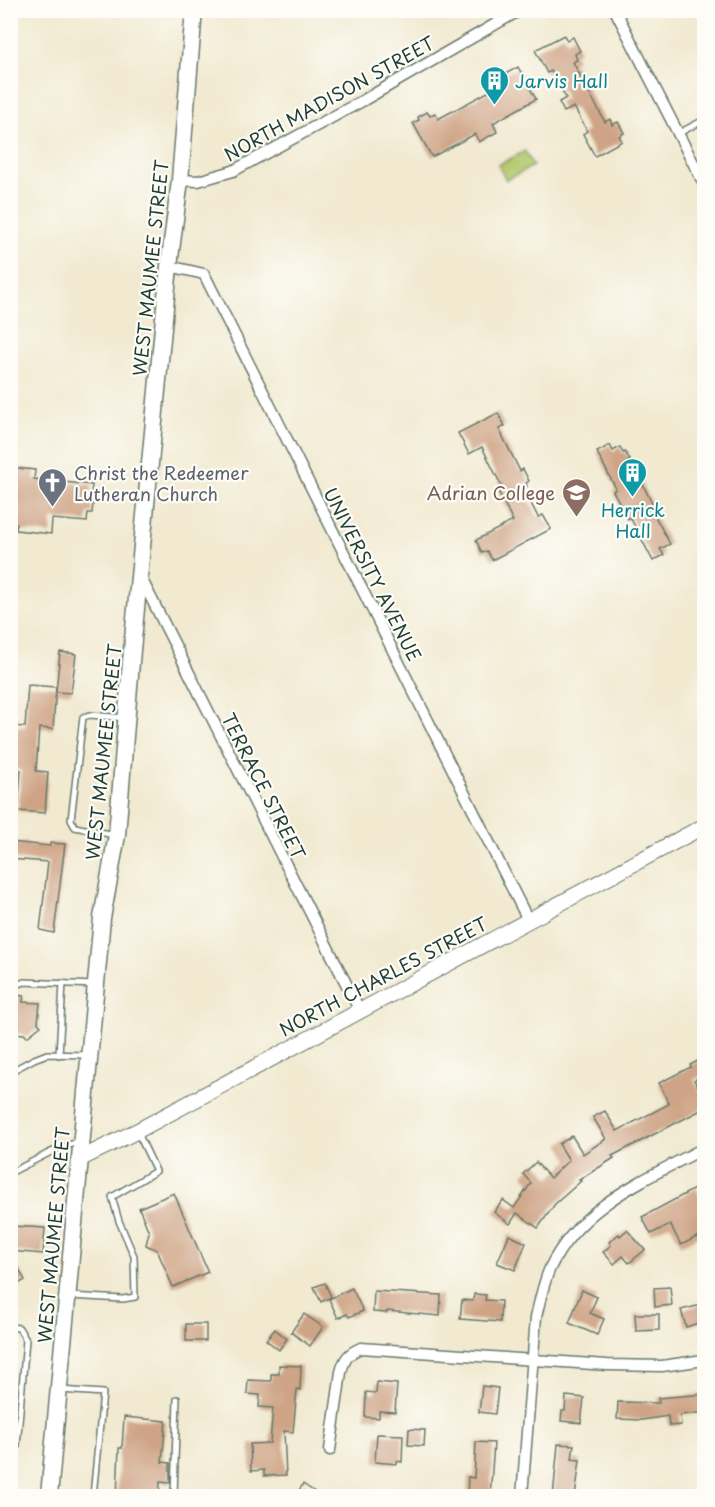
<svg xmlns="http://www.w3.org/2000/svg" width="715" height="1507" viewBox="0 0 715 1507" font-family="'Playpen Sans',sans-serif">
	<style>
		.green { fill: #b4c76a; stroke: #6a824f; stroke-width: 1.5 }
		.building { fill: #cfa486 }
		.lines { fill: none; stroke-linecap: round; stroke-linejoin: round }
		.lane-casing { stroke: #68796b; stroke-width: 8 }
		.street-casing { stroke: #68796b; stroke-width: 13 }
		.secondary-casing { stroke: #68796b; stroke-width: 17 }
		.primary-casing { stroke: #68796b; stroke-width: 19 }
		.lane { stroke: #fff; stroke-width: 5 }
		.street { stroke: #fff; stroke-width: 10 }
		.secondary { stroke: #fff; stroke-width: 15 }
		.primary { stroke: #fff; stroke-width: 16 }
		.labels { text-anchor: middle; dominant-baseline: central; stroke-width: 4.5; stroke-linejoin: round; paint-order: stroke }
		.culture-label { font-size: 18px; fill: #0d838f; stroke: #fdfcf7; text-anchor: start }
		.street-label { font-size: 18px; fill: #1f3d34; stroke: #fdfcf7 }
		.worship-label { font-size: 18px; fill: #5b616d; stroke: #fdfcf7; text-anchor: start }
		.education-label { font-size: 18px; fill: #785e54; stroke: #fdfcf7; text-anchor: end }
	</style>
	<rect width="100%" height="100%" fill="#fdfcf7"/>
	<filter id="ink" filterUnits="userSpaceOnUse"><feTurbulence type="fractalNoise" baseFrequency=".0167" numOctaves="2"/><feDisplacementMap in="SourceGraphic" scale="12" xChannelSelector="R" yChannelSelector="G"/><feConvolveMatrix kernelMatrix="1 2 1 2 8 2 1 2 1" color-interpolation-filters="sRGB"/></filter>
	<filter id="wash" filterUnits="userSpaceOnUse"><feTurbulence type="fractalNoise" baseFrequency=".008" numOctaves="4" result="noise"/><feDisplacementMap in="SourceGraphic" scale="24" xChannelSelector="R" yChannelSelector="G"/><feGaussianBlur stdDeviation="1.35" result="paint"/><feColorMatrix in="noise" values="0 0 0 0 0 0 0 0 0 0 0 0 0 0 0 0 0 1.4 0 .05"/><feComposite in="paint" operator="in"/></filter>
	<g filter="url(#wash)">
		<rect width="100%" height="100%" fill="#f1e9d0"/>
		<!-- green -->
		<polygon class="green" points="525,151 533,166 506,180 498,165"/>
		<g id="blocks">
			<!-- building -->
			<g class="building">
				<polygon points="564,35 567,41 573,37 580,51 575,54 577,60 573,62 605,122 610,119 612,125 618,122 624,133 619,136 622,141 595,156 583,134 587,131 574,107 564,112 559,102 566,98 551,71 547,73 535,50"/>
				<polygon points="518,67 536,99 493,123 497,132 479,142 475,134 432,157 413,123 419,120 418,117 427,112 430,116 435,113 438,119 501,85 498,78"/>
				<polygon points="498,413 505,426 499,429 520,471 523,469 529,481 526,483 527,486 523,488 538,517 543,515 551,529 492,560 487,551 482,553 476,540 513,521 497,489 502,487 482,447 469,454 458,433"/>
				<polygon points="610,445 613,451 620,447 623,453 625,452 630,460 628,461 639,484 642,483 653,505 650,507 670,544 660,549 664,555 653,561 630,517 628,519 613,491 616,489 597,452"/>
				<polygon points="16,468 35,470 34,479 92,485 91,493 94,494 92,513 88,513 87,522 52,519 51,534 16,530 17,523 12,522 14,501 10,501 10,490 14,491"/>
				<polygon points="60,652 76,654 71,693 56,692"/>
				<polygon points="28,685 56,687 53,729 39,728 36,771 48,772 45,813 18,811 21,770 10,769 10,726 25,727"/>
				<polygon points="10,842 50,846 50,843 65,844 54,933 40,930 48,862 10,859"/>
				<polygon points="13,995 24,996 23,1002 40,1003 38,1023 41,1026 27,1037 24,1034 10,1033 10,1001"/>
				<polygon points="705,1057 705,1074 694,1080 705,1099 705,1108 612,1156 614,1158 579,1180 581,1181 555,1204 538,1228 517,1213 510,1224 494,1212 503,1200 514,1208 531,1183 523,1174 536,1162 550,1178 569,1160 559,1144 572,1136 583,1154 606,1139 593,1117 605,1111 617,1131 669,1104 659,1083 691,1067 690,1065"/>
				<polygon points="696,1188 705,1205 705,1233 681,1245 670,1224 651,1234 642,1217"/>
				<polygon points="174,1193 208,1272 173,1287 157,1250 146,1245 149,1232 139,1208"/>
				<polygon points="12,1226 45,1228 43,1254 10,1251"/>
				<polygon points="627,1230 645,1250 629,1263 623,1256 614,1264 603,1252 611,1245 609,1242 619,1234 620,1236"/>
				<polygon points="509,1235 526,1243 515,1270 497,1263"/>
				<polygon points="10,1253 25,1280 10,1289"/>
				<polygon points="325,1283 331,1297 321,1302 314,1287"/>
				<polygon points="670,1287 672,1305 655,1307 654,1288"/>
				<polygon points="352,1288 363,1311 349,1317 347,1314 338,1318 329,1299"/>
				<polygon points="582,1290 597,1297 590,1313 604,1319 597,1335 569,1323"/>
				<polygon points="374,1291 441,1295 440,1316 387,1311 387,1313 373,1312"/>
				<polygon points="474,1294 486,1295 485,1300 501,1301 500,1322 460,1319 462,1300 473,1301"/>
				<polygon points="705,1304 705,1321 686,1327 681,1310"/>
				<polygon points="304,1314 323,1327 310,1346 291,1332"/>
				<polygon points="635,1314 659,1314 659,1330 636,1331"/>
				<rect x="186" y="1324" width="20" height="17"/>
				<polygon points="275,1329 287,1339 279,1350 266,1340"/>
				<polygon points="279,1365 301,1366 300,1390 297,1389 293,1432 284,1431 286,1475 264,1476 264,1470 251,1471 250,1444 270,1443 273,1408 259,1407 260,1395 247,1394 248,1380 271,1381 271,1374 279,1374"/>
				<polygon points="377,1382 397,1384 395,1412 379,1411 379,1418 365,1417 366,1392 376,1393"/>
				<polygon points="482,1386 498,1388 495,1414 479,1412"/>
				<polygon points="705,1394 705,1412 680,1415 681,1425 669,1426 668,1416 642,1420 617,1419 618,1402 659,1403 658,1398"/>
				<polygon points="566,1396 584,1398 581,1423 561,1421 562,1411 565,1411"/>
				<polygon points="124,1417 166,1421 162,1462 170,1463 170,1483 160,1482 159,1497 117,1497 119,1448 122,1448"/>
				<polygon points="409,1429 425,1430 424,1446 408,1445"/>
				<polygon points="377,1434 403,1435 402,1462 397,1461 397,1464 375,1462"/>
				<polygon points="476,1442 494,1443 490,1497 467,1497 468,1477 474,1478"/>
				<polygon points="558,1444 574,1445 572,1459 580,1460 575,1497 553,1497"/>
				<polygon points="303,1484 322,1497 295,1497"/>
			</g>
		</g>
	</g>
	<g filter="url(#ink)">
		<use href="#blocks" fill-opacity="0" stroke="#68796b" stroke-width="1.5"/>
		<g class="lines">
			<defs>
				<g id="lane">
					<polyline points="679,133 704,120"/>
					<polyline points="114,835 75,827 71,820 83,717 90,715 125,718"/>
					<polyline points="10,988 24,982 95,985"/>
					<polyline points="59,1055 63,983"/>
					<polyline points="10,1072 34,1059 47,1054 86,1055"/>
					<polyline points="10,1173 51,1152 77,1142"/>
					<polyline points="69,1296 123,1299 135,1297 134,1256 119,1221 112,1197 156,1171 138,1133"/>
					<polyline points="10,1327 19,1328 26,1340 17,1446"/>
					<polyline points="60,1390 103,1393 93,1496"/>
					<polyline points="174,1496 177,1399"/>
					<polyline points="202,1496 205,1495"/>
				</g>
				<g id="street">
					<polyline points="615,10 704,184"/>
					<polyline points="180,180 198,181 233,171 364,100 520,10"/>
					<polyline points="169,266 204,274 528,920"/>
					<polyline points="141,578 360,1011"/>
					<path d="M 330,1450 L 341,1372 C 344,1360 348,1353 361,1348 L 607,1365 L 662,1366 L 704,1360"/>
					<path d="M 522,1496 L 536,1317 C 540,1300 543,1284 550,1268 C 580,1205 647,1179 704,1148"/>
				</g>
				<polyline id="secondary" points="80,1159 137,1131 704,826"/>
				<polyline id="primary" points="49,1496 102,918 117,835 132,650 169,266 180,180 194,10"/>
			</defs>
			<!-- lane casing -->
			<use href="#lane" class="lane-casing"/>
			<!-- street casing -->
			<use href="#street" class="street-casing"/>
			<!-- secondary casing -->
			<use href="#secondary" class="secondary-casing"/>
			<!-- primary casing -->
			<use href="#primary" class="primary-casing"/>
			<!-- lane -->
			<use href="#lane" class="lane"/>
			<!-- street -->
			<use href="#street" class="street"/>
			<!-- secondary -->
			<use href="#secondary" class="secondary"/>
			<!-- primary -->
			<use href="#primary" class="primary"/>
		</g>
	</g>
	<!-- icons -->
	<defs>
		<symbol id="building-pin" viewBox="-11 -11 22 30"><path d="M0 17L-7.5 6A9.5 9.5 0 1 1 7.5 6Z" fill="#0f9aa8" stroke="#fdfcf7"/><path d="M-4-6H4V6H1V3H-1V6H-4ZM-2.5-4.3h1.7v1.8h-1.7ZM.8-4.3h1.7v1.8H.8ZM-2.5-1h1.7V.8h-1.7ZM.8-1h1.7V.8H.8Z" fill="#fff"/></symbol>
		<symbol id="church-pin" viewBox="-11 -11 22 30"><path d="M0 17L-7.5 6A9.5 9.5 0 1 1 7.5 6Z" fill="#6b7280" stroke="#fdfcf7"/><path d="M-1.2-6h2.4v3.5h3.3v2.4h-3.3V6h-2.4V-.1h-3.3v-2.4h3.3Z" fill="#fff"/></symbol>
		<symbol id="university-pin" viewBox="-11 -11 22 30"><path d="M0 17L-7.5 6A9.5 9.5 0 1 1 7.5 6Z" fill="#8d6e63" stroke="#fdfcf7"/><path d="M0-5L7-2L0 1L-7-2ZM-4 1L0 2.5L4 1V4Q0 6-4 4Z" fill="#fff"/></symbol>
	</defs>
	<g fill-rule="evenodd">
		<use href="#building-pin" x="478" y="64" width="33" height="45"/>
		<use href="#building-pin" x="616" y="456" width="33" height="45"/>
		<use href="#church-pin" x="36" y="466" width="33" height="45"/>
		<use href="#university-pin" x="560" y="476" width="33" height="45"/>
	</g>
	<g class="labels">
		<!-- culture labels -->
		<g class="culture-label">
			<text x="515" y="80">Jarvis Hall</text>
			<text x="633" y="509" text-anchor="middle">Herrick<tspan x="633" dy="21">Hall</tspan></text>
		</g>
		<!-- street labels -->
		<g class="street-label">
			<text transform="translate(329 98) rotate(-29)">NORTH MADISON STREET</text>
			<text transform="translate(150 268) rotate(-84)">WEST MAUMEE STREET</text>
			<text transform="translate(373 574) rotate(63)">UNIVERSITY AVENUE</text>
			<text transform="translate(103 752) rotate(-84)">WEST MAUMEE STREET</text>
			<text transform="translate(264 786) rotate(63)">TERRACE STREET</text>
			<text transform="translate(383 976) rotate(-28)">NORTH CHARLES STREET</text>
			<text transform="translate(53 1235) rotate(-85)">WEST MAUMEE STREET</text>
		</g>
		<!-- worship labels -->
		<g class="worship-label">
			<text x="74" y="472">Christ the Redeemer<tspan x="74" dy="21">Lutheran Church</tspan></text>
		</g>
		<!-- education labels -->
		<g class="education-label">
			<text x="555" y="492">Adrian College</text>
		</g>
	</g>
	<!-- margin -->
	<rect width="715" height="1507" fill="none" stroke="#fdfcf7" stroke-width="36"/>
</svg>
